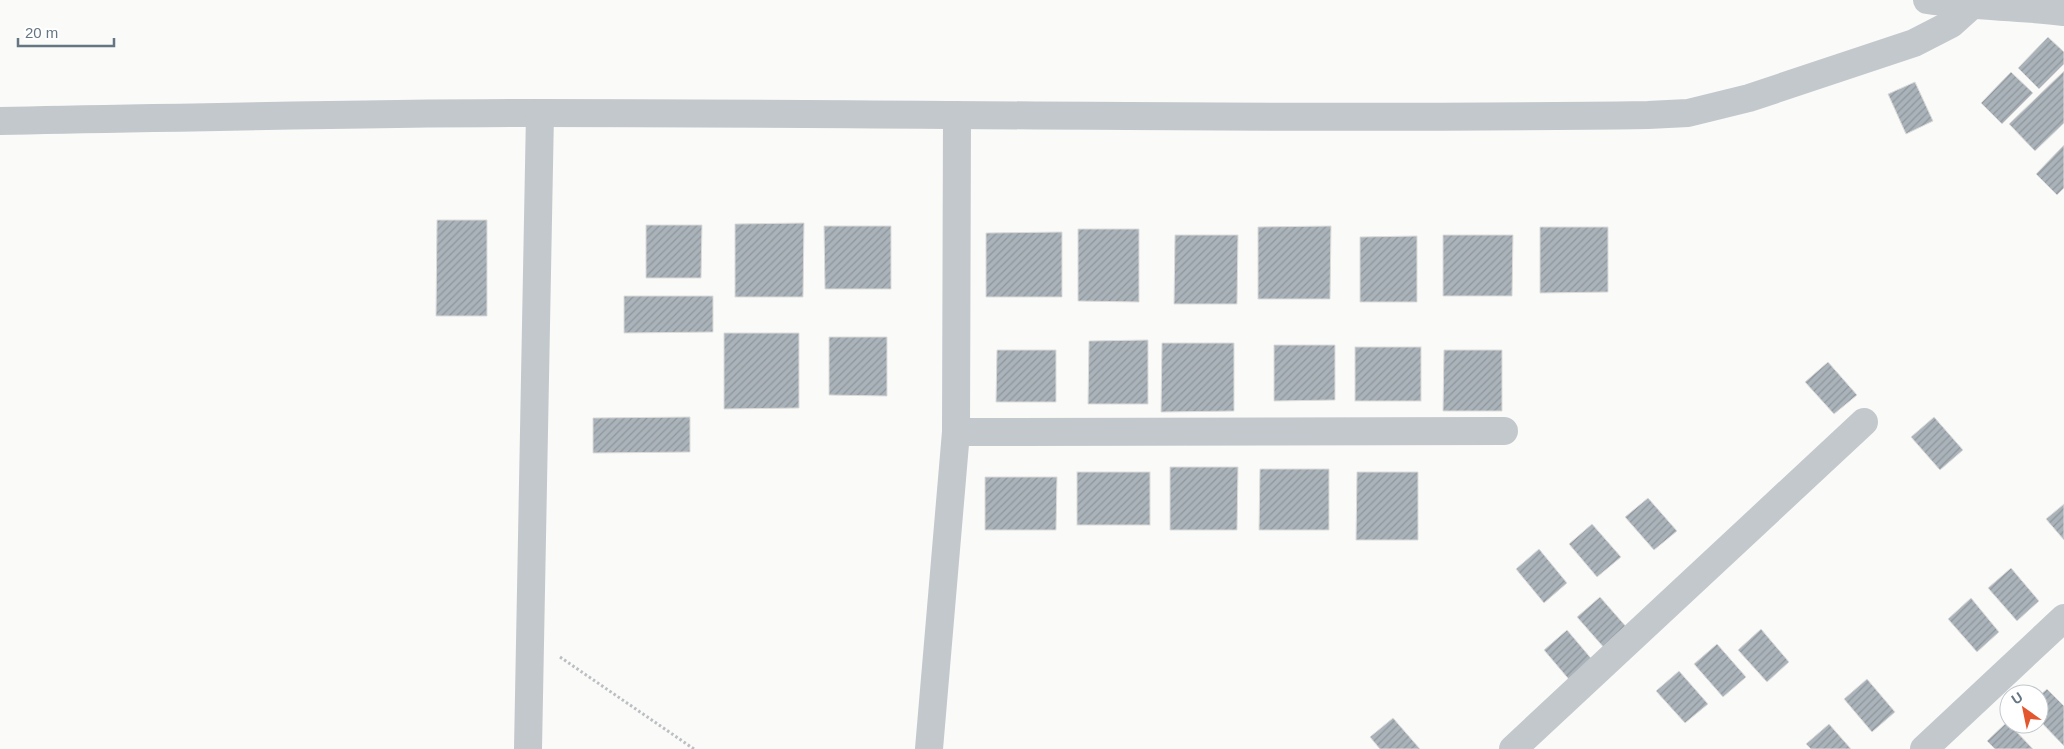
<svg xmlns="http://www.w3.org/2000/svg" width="2064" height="749" viewBox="0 0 2064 749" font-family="Helvetica,sans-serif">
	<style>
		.building { fill: url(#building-hatch); stroke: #dcdcda }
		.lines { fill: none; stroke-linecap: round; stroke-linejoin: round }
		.path { stroke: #bbbfc2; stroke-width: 3; stroke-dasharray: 2.5 2.5; stroke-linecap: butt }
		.street { stroke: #c3c8cc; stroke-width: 28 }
	</style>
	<defs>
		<pattern id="building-hatch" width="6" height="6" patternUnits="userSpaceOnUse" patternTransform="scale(1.25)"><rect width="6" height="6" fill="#aab3b9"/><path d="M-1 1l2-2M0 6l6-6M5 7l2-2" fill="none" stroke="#8e969c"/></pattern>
	</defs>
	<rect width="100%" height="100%" fill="#fafaf8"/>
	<!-- building -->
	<g class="building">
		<polygon points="2048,37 2064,52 2064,64 2039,89 2018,68"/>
		<polygon points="2064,71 2064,123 2035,151 2009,124"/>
		<polygon points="2011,72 2033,93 2002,124 1981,103"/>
		<polygon points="1915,82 1933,121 1906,134 1888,94"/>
		<polygon points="2064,145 2064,188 2057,195 2036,174"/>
		<polygon points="437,220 487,220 487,316 436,316"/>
		<polygon points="804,223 803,297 735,297 735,224"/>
		<polygon points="646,225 702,225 701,278 646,278"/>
		<polygon points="824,226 891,226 891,289 825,289"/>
		<polygon points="1331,226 1330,299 1258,299 1258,227"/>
		<polygon points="1540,227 1608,227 1608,292 1540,293"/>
		<polygon points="1078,229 1139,229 1139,302 1078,301"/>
		<polygon points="1062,232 1062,297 986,297 986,233"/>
		<polygon points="1175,235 1238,235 1237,304 1174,304"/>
		<polygon points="1443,235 1513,235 1512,296 1443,296"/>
		<polygon points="1417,236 1417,302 1360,302 1360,237"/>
		<polygon points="624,296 713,296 713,332 624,333"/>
		<polygon points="724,333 799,333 799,408 724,409"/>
		<polygon points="829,337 887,337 887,396 829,395"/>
		<polygon points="1148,340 1148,404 1088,404 1089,341"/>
		<polygon points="1162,343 1234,343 1234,411 1161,412"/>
		<polygon points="1274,345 1335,345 1335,400 1274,401"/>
		<rect x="1355" y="347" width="66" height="54"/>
		<polygon points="997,350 1056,350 1056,402 996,402"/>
		<polygon points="1444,350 1502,350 1502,411 1443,411"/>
		<polygon points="1828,362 1857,395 1834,414 1805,382"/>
		<polygon points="690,417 690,452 593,453 593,418"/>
		<polygon points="1934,417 1963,450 1940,470 1911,437"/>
		<polygon points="1170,467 1238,467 1237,530 1170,530"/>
		<polygon points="1260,469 1329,469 1329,530 1259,530"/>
		<rect x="1077" y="472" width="73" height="53"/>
		<polygon points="1357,472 1418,472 1418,540 1356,540"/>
		<polygon points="985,477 1057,477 1056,530 985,530"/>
		<polygon points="1648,498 1677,531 1654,550 1625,517"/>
		<polygon points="2064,504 2064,540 2046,519"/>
		<polygon points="1592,524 1621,557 1597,577 1569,544"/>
		<polygon points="1539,549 1567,583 1544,603 1516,569"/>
		<polygon points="2011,568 2039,601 2017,621 1988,588"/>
		<polygon points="1600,597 1629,630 1606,650 1577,617"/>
		<polygon points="1971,598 1999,632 1977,652 1948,619"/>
		<polygon points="1761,629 1789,662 1767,682 1738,650"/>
		<polygon points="1567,630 1595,663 1572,683 1544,650"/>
		<polygon points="1717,644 1746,677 1723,697 1694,664"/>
		<polygon points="1679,671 1708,704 1685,723 1656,691"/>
		<polygon points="1867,679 1895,712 1872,732 1844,699"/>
		<polygon points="2047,689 2064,706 2064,746 2039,720 2039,696"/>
		<polygon points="1393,718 1420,749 1380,749 1370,737"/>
		<polygon points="2007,722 2009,724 2033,749 1995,749 1987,741"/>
		<polygon points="1829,724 1851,749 1811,749 1806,744"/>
	</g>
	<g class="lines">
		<!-- path -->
		<polyline class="path" points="560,657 694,749"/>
		<!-- street -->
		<g class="street">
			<path d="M 1927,0 C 1972,7 2018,6 2064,12"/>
			<path d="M 0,121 C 179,118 359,113 538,113 C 908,113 1278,120 1648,115 L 1688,113 L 1749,98 L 1914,43 L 1951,24 L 1971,6"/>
			<polyline points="956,432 1504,431"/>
			<polyline points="528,749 540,113"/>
			<polyline points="929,749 956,432 957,115"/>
			<polyline points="1513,749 1864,422"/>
			<polyline points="1924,749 2064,618"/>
		</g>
	</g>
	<!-- north arrow -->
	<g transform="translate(2024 709) rotate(327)"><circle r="24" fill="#ffffff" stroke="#c1c8cd"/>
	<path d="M0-4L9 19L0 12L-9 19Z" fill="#e4572e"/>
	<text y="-8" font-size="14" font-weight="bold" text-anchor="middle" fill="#657683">U</text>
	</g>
	<!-- scale -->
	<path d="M18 38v8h96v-8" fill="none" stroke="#657683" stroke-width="2.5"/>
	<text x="25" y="38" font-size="15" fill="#657683" stroke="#ffffff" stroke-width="4" paint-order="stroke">20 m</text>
</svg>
